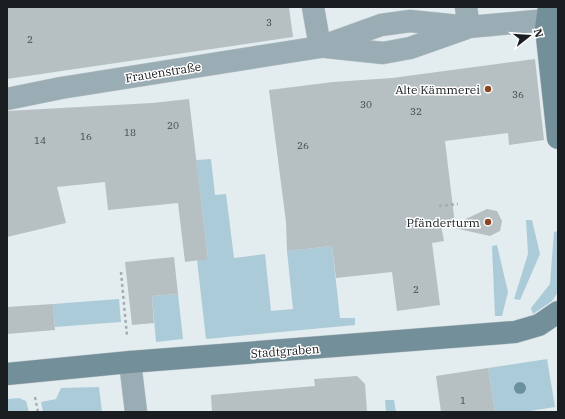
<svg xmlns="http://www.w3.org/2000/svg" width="565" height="419" viewBox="0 0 565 419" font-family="'IBM Plex Serif',serif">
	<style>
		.green { fill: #accbd8 }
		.building { fill: #b6bfc2 }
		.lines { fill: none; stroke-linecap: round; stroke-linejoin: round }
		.street-casing { stroke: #bfc7ca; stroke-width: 23 }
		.secondary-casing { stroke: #bfc7ca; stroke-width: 23 }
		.path { stroke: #a6adb0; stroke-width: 2.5; stroke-dasharray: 3 3; stroke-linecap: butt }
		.street { stroke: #9aadb5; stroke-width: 22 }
		.secondary { stroke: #728f9a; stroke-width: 22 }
		.tree { fill: #6b919d }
		.poi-dot { fill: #8c4522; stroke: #fff; stroke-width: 1.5 }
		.labels { text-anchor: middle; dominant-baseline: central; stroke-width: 3; stroke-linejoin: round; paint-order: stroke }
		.number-label { font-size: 10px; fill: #424648 }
		.street-label { font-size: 12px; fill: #1b1e20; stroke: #fff }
		.poi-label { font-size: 12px; fill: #1b1e20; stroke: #fff; text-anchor: end }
	</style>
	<rect width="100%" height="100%" fill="#e3ecef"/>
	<!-- green -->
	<g class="green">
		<polygon points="211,159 215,195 226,194 234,258 265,254 271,311 293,309 287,251 332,246 340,318 355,318 355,325 206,339 197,260 208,258 196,160"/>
		<polygon points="526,220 532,220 540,254 520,300 514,299 528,254"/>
		<polygon points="558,231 558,292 552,301 533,314 531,308 550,284 554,232"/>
		<polygon points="497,245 508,292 502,316 495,316 492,246"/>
		<polygon points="178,294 183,339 156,342 152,296"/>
		<polygon points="119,299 121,322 55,327 53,304"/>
		<polygon points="547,359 555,407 524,412 495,412 488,368"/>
		<polygon points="99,387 102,412 43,412 41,402 56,399 61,388"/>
		<polygon points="19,398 26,401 29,412 7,412 7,399"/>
		<polygon points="385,400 394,400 396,412 386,412"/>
	</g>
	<!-- building -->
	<g class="building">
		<polygon points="7,7 289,7 293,37 7,79"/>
		<polygon points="535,59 544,140 509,145 508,133 445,141 455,224 487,209 497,211 502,221 500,231 490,236 441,225 444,241 432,243 440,305 397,311 392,272 336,278 332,246 287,251 286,222 269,90 333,82 392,78"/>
		<polygon points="189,99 208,259 185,262 178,203 108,210 105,182 57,187 66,223 7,237 7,111 152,103"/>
		<polygon points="174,257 178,294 152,296 154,323 132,325 125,262"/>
		<polygon points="53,304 55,330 7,334 7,307"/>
		<polygon points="488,368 495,412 441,412 436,376"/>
		<polygon points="357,376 365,384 367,412 212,412 211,395 315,386 314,379"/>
	</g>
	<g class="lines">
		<defs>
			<g id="street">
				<polyline points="313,7 320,47"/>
				<polyline points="466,7 469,27"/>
				<polyline points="326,47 383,53 410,48 464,29"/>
				<polyline points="7,99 61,88 320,47 381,25 410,21 469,27 546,20"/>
				<polyline points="130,362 136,412"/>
			</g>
			<g id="secondary">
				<polyline points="549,7 546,28 558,138"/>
				<polyline points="7,374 130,362 515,332 539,325 558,312"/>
			</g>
		</defs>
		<!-- street casing -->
		<use href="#street" class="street-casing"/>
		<!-- secondary casing -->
		<use href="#secondary" class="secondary-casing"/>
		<!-- path -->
		<g class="path">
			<polyline points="439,206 458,204"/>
			<polyline points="121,272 127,336"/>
			<polyline points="35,397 38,412"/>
		</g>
		<!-- street -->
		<use href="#street" class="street"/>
		<!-- secondary -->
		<use href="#secondary" class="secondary"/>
	</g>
	<!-- trees -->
	<circle class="tree" cx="520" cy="388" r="6"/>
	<!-- markers -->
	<g class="poi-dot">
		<circle cx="488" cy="89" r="4"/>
		<circle cx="488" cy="222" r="4"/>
	</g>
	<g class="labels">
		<!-- number labels -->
		<g class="number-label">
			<text x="269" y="22">3</text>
			<text x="30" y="39">2</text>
			<text x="518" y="94">36</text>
			<text x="366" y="104">30</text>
			<text x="416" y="111">32</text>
			<text x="173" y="125">20</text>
			<text x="130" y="132">18</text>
			<text x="86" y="136">16</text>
			<text x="40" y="140">14</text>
			<text x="303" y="145">26</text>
			<text x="416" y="289">2</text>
			<text x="463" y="400">1</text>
		</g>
		<!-- street labels -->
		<g class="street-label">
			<text transform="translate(163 72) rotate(-9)">Frauenstraße</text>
			<text transform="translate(285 351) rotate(-4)">Stadtgraben</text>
		</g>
		<!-- poi labels -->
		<g class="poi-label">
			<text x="480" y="89">Alte Kämmerei</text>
			<text x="480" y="222">Pfänderturm</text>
		</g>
	</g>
	<!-- border -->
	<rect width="565" height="419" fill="none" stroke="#1b1e20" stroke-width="16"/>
	<!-- north arrow -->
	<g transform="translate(529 36) rotate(73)" stroke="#ffffff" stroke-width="3" paint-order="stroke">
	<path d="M0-3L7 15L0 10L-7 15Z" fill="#1b1e20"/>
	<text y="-6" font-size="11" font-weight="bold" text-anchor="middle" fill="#1b1e20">N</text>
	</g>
</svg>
